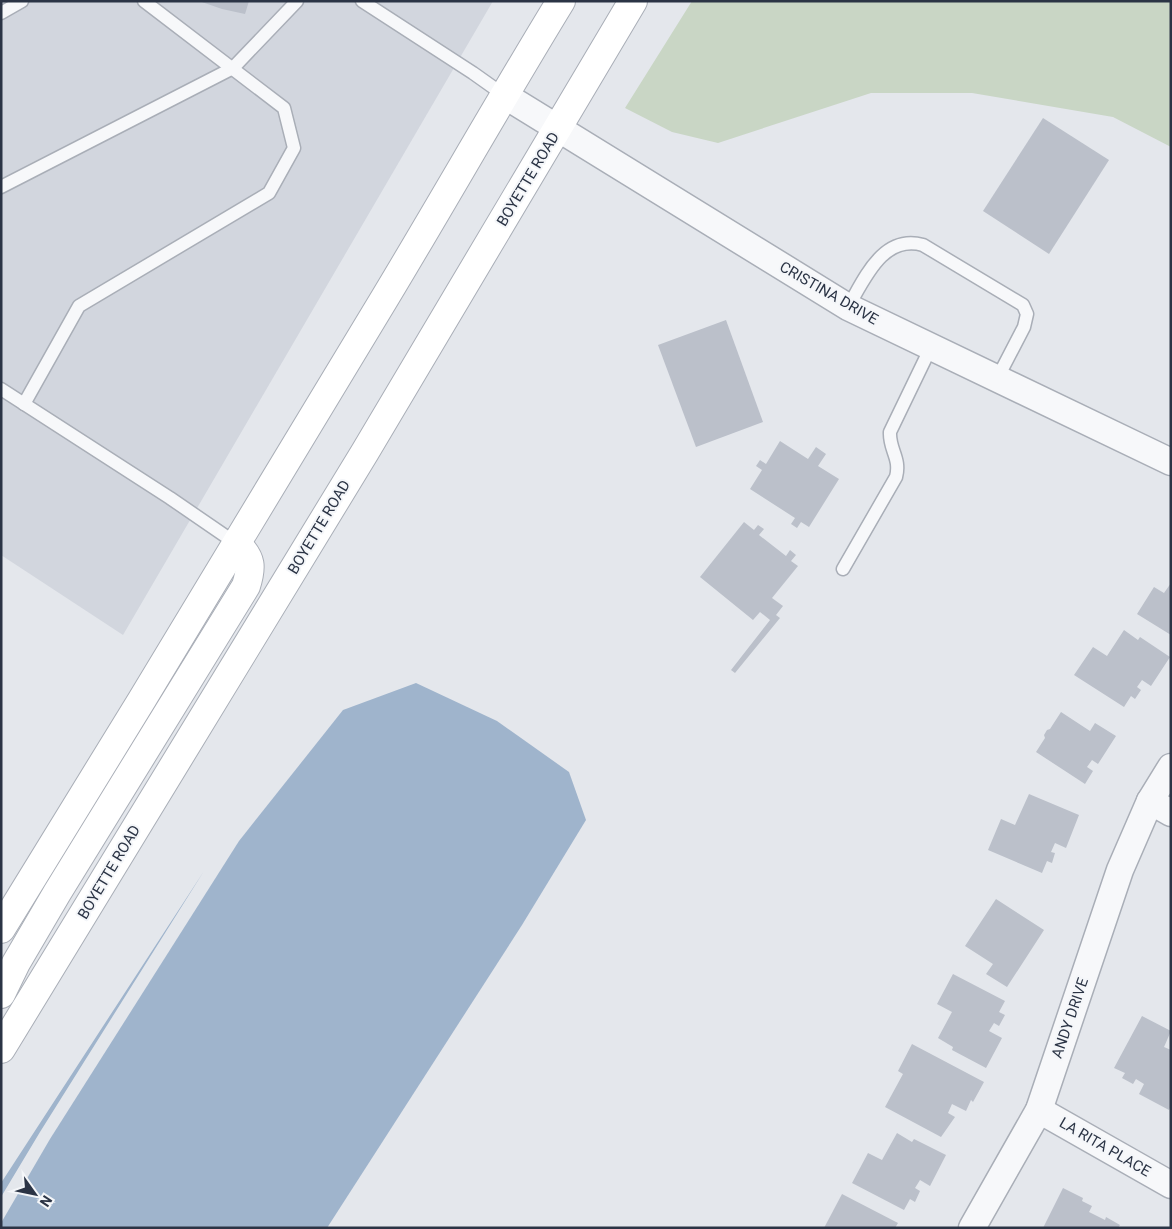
<svg xmlns="http://www.w3.org/2000/svg" width="1172" height="1229" viewBox="0 0 1172 1229" font-family="Roboto,sans-serif">
	<style>
		.built { fill: #d2d6de }
		.green { fill: #c9d6c5 }
		.water { fill: #9fb4cc }
		.building { fill: #bbc0ca }
		.lines { fill: none; stroke-linecap: round; stroke-linejoin: round }
		.lane-casing { stroke: #a9aeb7; stroke-width: 15 }
		.street-casing { stroke: #a9aeb7; stroke-width: 29 }
		.secondary-casing { stroke: #a9aeb7; stroke-width: 30 }
		.lane { stroke: #f7f8fa; stroke-width: 12 }
		.street { stroke: #f7f8fa; stroke-width: 26 }
		.secondary { stroke: #fff; stroke-width: 28 }
		.labels { text-anchor: middle; dominant-baseline: central; stroke-width: 4; stroke-linejoin: round; paint-order: stroke }
		.street-label { font-size: 15px; fill: #2b3445; stroke: #f4f6f9 }
	</style>
	<rect width="100%" height="100%" fill="#e4e7ec"/>
	<!-- built -->
	<polygon class="built" points="1,1 493,1 123,635 1,555"/>
	<!-- green -->
	<polygon class="green" points="692,1 1171,1 1171,147 1113,117 972,93 871,93 718,143 672,132 625,108"/>
	<!-- water -->
	<g class="water">
		<polygon points="416,683 497,721 569,772 586,820 522,925 327,1228 1,1228 1,1223 50,1139 239,841 343,710"/>
		<polygon points="204,871 40,1132 1,1197 1,1183"/>
	</g>
	<!-- building -->
	<g class="building">
		<polygon points="199,1 249,1 245,14 222,9"/>
		<polygon points="1043,118 1109,160 1049,254 983,211"/>
		<polygon points="726,320 763,422 696,447 658,345"/>
		<polygon points="780,441 808,459 816,447 826,454 818,466 839,479 809,527 801,522 797,528 791,524 795,518 750,489 762,470 756,466 760,460 766,464"/>
		<polygon points="744,522 754,530 758,525 764,529 759,535 786,556 790,550 796,555 791,561 798,566 772,598 783,606 776,615 780,618 735,673 731,670 770,620 760,612 753,620 700,577"/>
		<polygon points="1171,583 1171,635 1137,614 1154,587 1164,593"/>
		<polygon points="1124,630 1138,640 1140,637 1170,657 1151,686 1142,680 1137,687 1141,690 1135,699 1131,696 1124,707 1074,675 1093,647 1107,656"/>
		<polygon points="1061,712 1090,731 1095,723 1116,736 1098,764 1092,760 1087,767 1093,771 1085,784 1036,752 1045,738 1044,735 1047,730 1050,729"/>
		<polygon points="1029,794 1079,815 1066,848 1055,843 1051,852 1055,853 1052,863 1047,861 1042,873 988,850 1001,819 1015,825"/>
		<polygon points="996,899 1044,930 1007,987 986,974 993,964 965,946"/>
		<polygon points="953,974 1005,1001 999,1012 1005,1015 999,1026 994,1023 989,1031 1002,1038 986,1068 952,1050 953,1047 938,1038 952,1012 937,1004"/>
		<polygon points="1142,1016 1171,1031 1164,1047 1171,1050 1171,1106 1169,1110 1139,1094 1144,1084 1136,1079 1133,1084 1122,1078 1125,1073 1114,1068"/>
		<polygon points="912,1044 984,1082 973,1102 971,1100 966,1111 952,1104 948,1113 955,1117 941,1137 885,1107 903,1074 898,1071"/>
		<polygon points="897,1133 912,1142 914,1139 946,1155 930,1186 920,1180 915,1188 920,1191 915,1202 910,1199 904,1210 852,1183 868,1153 882,1160"/>
		<polygon points="1063,1188 1083,1198 1082,1201 1092,1206 1089,1212 1105,1220 1106,1217 1120,1225 1118,1228 1043,1228"/>
		<polygon points="842,1194 898,1223 895,1228 824,1228"/>
	</g>
	<g class="lines">
		<defs>
			<g id="lane">
				<polyline points="362,1 473,73 504,95"/>
				<polyline points="1,13 22,1"/>
				<polyline points="1,187 233,68 297,1"/>
				<path d="M 848,307 C 865,278 883,234 923,245 L 1023,305 L 1027,314 L 1024,327 L 997,379"/>
				<polyline points="1,389 170,498 237,544"/>
				<polyline points="24,404 79,306 269,193 294,148 284,108 144,1"/>
				<path d="M 843,569 L 896,477 C 901,458 889,450 890,432 L 931,347"/>
			</g>
			<g id="street">
				<polyline points="504,95 848,307 1171,462"/>
				<polyline points="1150,801 1171,813"/>
				<polyline points="1039,1110 1171,1185"/>
				<polyline points="972,1228 1039,1110 1120,870 1150,801 1171,767"/>
			</g>
			<g id="secondary">
				<path d="M 1,929 C 131,719 259,508 386,296 C 445,198 501,99 561,1"/>
				<path d="M 1,994 L 16,963 L 57,893 L 246,586 C 252,567 252,559 237,544"/>
				<polyline points="1,1049 365,452 633,1"/>
			</g>
		</defs>
		<!-- lane casing -->
		<use href="#lane" class="lane-casing"/>
		<!-- street casing -->
		<use href="#street" class="street-casing"/>
		<!-- secondary casing -->
		<use href="#secondary" class="secondary-casing"/>
		<!-- lane -->
		<use href="#lane" class="lane"/>
		<!-- street -->
		<use href="#street" class="street"/>
		<!-- secondary -->
		<use href="#secondary" class="secondary"/>
	</g>
	<g class="labels">
		<!-- street labels -->
		<g class="street-label">
			<text transform="translate(528 179) rotate(-59)">BOYETTE ROAD</text>
			<text transform="translate(829 293) rotate(30)">CRISTINA DRIVE</text>
			<text transform="translate(319 527) rotate(-59)">BOYETTE ROAD</text>
			<text transform="translate(109 872) rotate(-59)">BOYETTE ROAD</text>
			<text transform="translate(1070 1018) rotate(-71)">ANDY DRIVE</text>
			<text transform="translate(1105 1147) rotate(30)">LA RITA PLACE</text>
		</g>
	</g>
	<!-- border -->
	<rect width="1172" height="1229" fill="none" stroke="#2b3445" stroke-width="5"/>
	<!-- north arrow -->
	<g transform="translate(35 1194) rotate(123)" stroke="#f4f6f9" stroke-width="4" paint-order="stroke">
	<path d="M0-4L9 19L0 12L-9 19Z" fill="#2b3445"/>
	<text y="-8" font-size="14" font-weight="bold" text-anchor="middle" fill="#2b3445">N</text>
	</g>
</svg>
